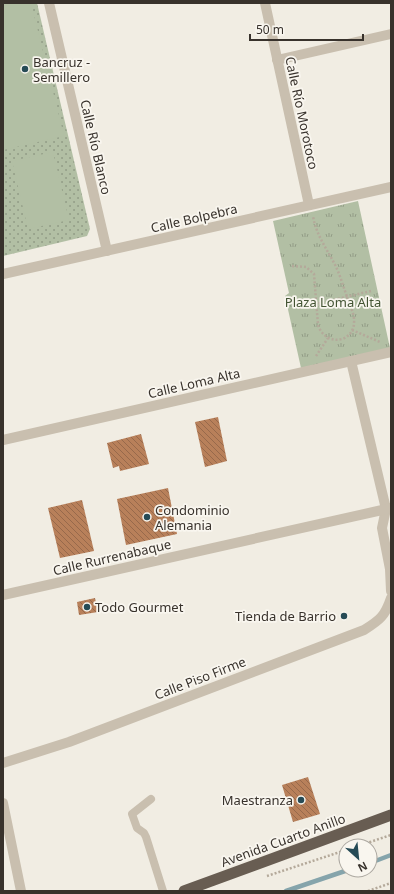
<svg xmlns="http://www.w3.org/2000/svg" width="394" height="894" viewBox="0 0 394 894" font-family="'Noto Sans',sans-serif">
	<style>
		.grass { fill: url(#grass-dots) }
		.park { fill: url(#park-tufts) }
		.pitch { fill: #b2bfa4 }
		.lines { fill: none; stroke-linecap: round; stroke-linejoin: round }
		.stream { stroke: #85a4ab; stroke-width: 4.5 }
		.building { fill: url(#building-back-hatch) }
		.path { stroke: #b4a99a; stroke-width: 2.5; stroke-dasharray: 2 2; stroke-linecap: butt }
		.service { stroke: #c9bfaf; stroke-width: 8 }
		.minor { stroke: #c9bfaf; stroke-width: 10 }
		.trunk { stroke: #685d52; stroke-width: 11 }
		.poi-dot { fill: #264b56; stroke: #f9f6ef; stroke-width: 1.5 }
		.labels { text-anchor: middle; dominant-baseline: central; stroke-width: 3.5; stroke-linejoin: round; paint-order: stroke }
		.poi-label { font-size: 13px; fill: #38322c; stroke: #f9f6ef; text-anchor: start }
		.street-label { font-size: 13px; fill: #38322c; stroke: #f9f6ef }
		.park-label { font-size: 13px; fill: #435433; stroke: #f9f6ef }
	</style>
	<defs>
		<pattern id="grass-dots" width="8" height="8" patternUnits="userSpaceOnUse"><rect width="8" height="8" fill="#b2bfa4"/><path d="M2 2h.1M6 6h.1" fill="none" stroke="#929c86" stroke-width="1.8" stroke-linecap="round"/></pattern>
		<pattern id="park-tufts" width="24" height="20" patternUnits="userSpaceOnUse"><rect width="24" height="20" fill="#b2bfa4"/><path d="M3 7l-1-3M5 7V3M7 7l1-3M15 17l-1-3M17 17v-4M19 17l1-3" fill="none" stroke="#929c86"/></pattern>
		<pattern id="building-back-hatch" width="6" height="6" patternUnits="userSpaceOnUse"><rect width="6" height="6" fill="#b8805a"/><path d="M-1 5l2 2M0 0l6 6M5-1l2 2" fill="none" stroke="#97694b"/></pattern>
	</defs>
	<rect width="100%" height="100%" fill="#f1ede3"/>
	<!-- grass -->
	<polygon class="grass" points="3,3 37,3 90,229 87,236 3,256"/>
	<!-- park -->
	<polygon class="park" points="358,201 390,348 301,368 285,296 289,293 273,221"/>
	<!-- pitch -->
	<g class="pitch">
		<polygon points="3,3 31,3 64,136 3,150"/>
		<polygon points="53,152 69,220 28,229 12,161"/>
	</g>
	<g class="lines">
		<!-- stream -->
		<g class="stream">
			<polyline points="370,863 391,855"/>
			<polyline points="286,891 348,870"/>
		</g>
	</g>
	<!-- building -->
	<g class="building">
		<polygon points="218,417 227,461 205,467 195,422"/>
		<polygon points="141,434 149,464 120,471 119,466 113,468 107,443"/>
		<polygon points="168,488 177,534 126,545 117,499"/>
		<polygon points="82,500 94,551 60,558 48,508"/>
		<polygon points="95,598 98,612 79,615 77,602"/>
		<polygon points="308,777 320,814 293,822 282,785"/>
	</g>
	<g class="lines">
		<!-- path -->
		<g class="path">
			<path d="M 292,266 L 306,267 L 314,274 L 318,325 C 321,335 331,342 342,339 C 349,337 354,330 354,323 C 355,315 350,306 348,299 C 343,287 340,273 333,261 C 325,246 316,234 313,216"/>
			<polyline points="299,308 371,291"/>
			<polyline points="352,330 380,342"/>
			<polyline points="316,356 328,338"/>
			<polyline points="358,846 391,835"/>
			<polyline points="267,876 346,850"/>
			<polyline points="368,891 391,883"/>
		</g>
		<!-- service -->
		<polyline class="service" points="151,799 132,814 137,828 144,833 146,837 163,891"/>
		<!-- minor -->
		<g class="minor">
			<polyline points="49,3 107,251"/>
			<polyline points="265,3 309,205"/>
			<polyline points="277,60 391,34"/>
			<polyline points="3,274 391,187"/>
			<polyline points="351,361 386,509 382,528 390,569 391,591"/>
			<polyline points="3,440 391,352"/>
			<polyline points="3,595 391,508"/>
			<path d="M 3,763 L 69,742 L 364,630 C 380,620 385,616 391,598"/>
			<polyline points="3,803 21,891"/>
		</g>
		<!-- trunk -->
		<polyline class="trunk" points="184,891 391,815"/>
	</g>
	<!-- markers -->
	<g class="poi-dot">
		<circle cx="25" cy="69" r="4"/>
		<circle cx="147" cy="517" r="4"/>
		<circle cx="87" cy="607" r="4"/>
		<circle cx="344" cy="616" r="4"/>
		<circle cx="301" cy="800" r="4"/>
	</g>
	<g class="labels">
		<!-- poi labels -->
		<g class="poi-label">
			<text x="33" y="62">Bancruz -<tspan x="33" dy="15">Semillero</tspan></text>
			<text x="155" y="510">Condominio<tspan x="155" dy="15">Alemania</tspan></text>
			<text x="95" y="607">Todo Gourmet</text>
			<text x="336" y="616" text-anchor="end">Tienda de Barrio</text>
			<text x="293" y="800" text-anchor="end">Maestranza</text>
		</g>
		<!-- street labels -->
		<g class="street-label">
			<text transform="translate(302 113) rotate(78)">Calle Río Morotoco</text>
			<text transform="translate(96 147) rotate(77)">Calle Río Blanco</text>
			<text transform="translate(194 218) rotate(-13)">Calle Bolpebra</text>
			<text transform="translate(194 383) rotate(-13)">Calle Loma Alta</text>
			<text transform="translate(112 557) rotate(-13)">Calle Rurrenabaque</text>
			<text transform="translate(200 678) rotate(-21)">Calle Piso Firme</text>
			<text transform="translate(283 840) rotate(-20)">Avenida Cuarto Anillo</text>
		</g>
		<!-- park labels -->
		<g class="park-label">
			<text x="333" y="302">Plaza Loma Alta</text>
		</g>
	</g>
	<!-- border -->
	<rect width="394" height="894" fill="none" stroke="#38322c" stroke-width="8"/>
	<!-- north arrow -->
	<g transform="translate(358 858) rotate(153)"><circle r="19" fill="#f9f6ef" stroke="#aca8a1"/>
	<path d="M0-3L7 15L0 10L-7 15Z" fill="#264b56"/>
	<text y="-6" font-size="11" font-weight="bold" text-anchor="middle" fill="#38322c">N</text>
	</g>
	<!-- scale -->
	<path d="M250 34v6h113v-6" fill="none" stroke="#38322c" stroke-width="2"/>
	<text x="256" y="34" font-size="12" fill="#38322c" stroke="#f9f6ef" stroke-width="3" paint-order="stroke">50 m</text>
</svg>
